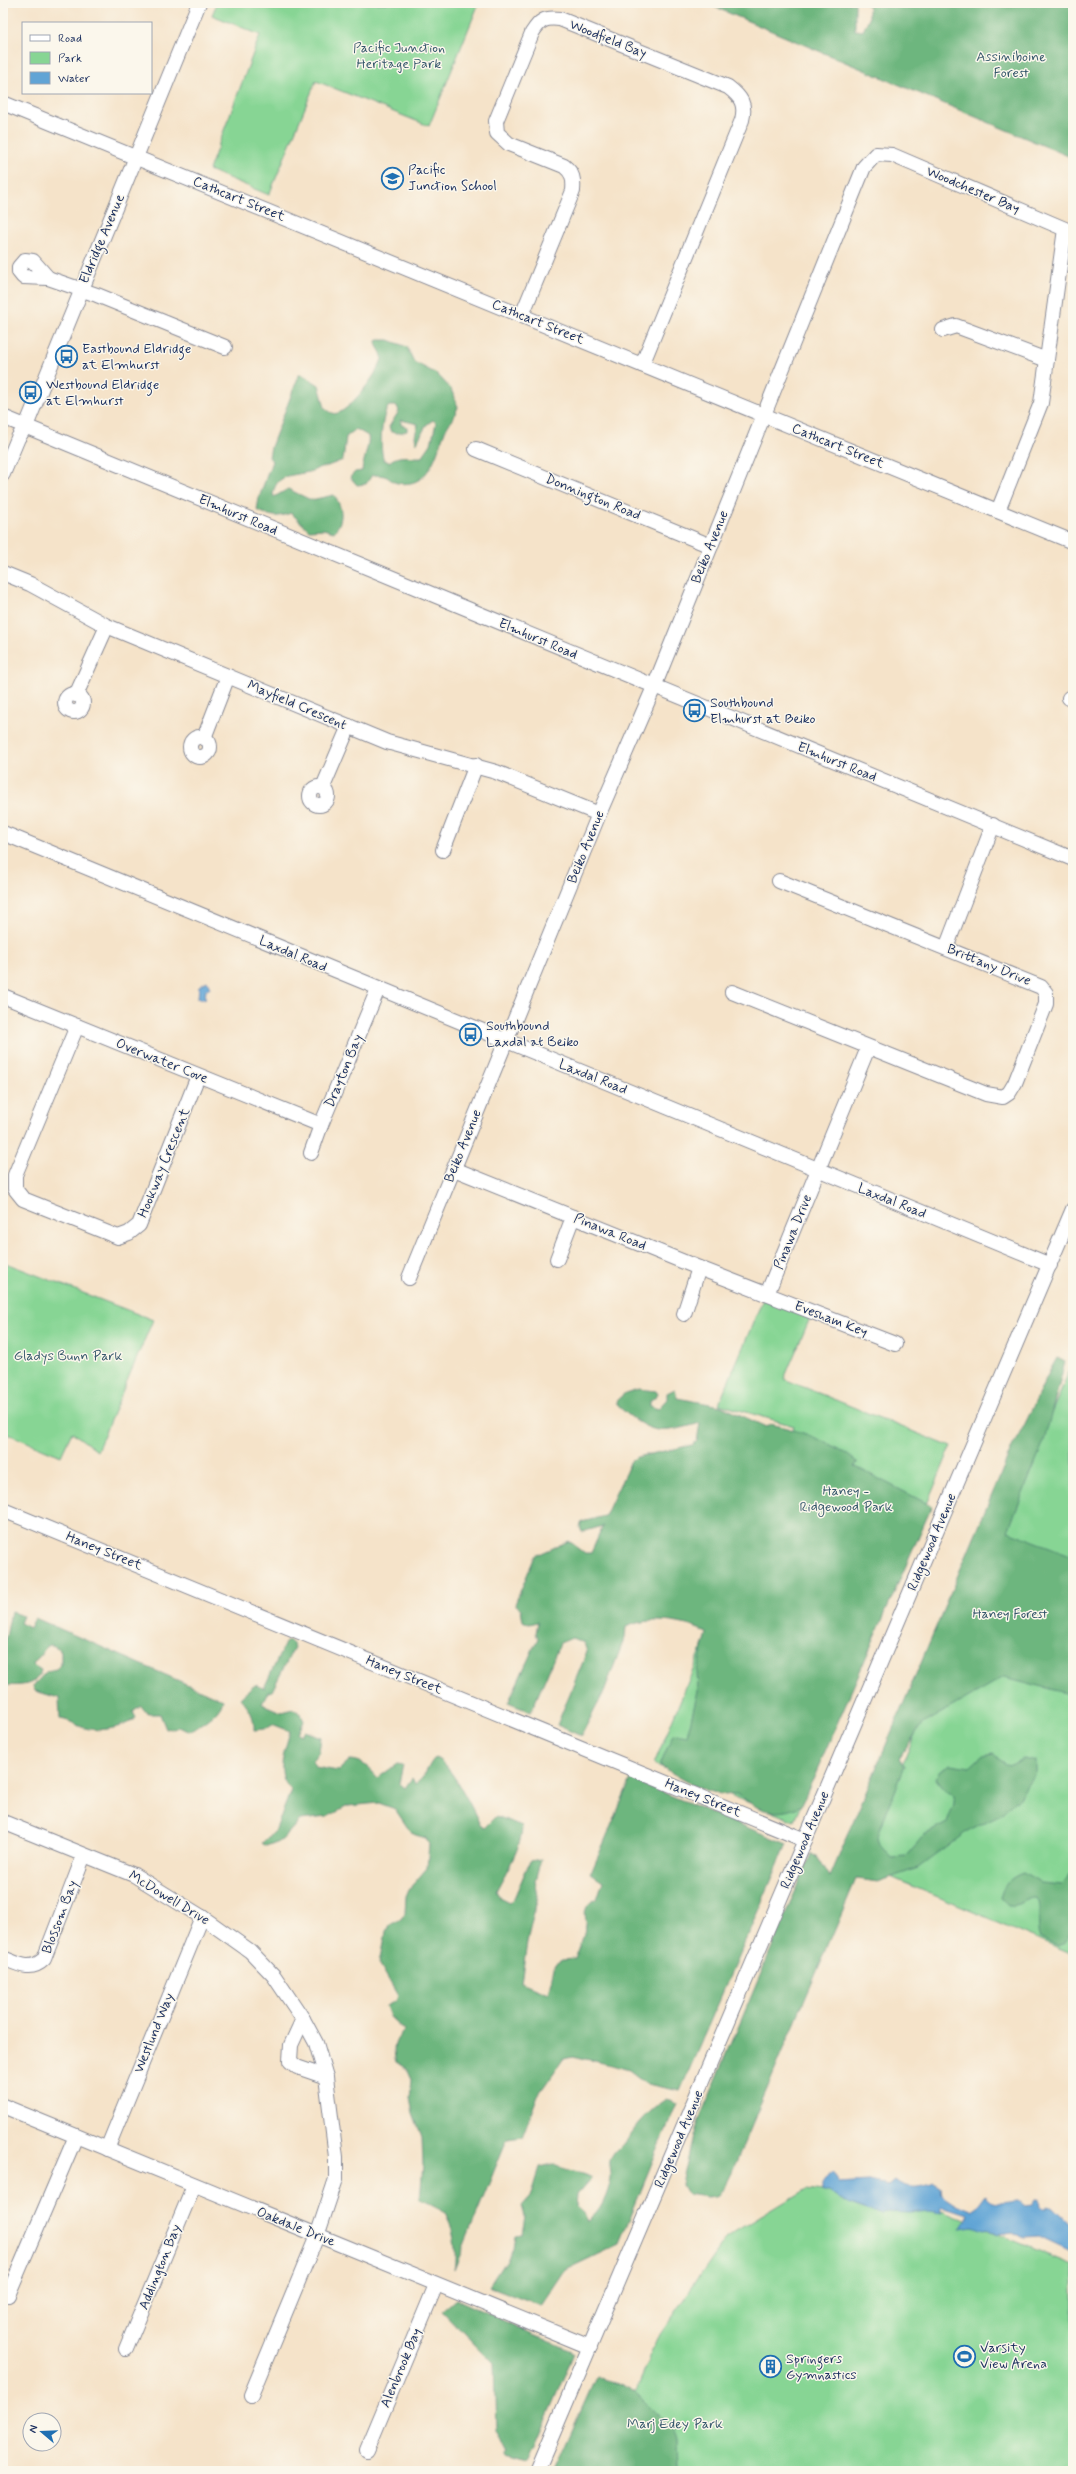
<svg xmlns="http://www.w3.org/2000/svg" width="1076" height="2474" viewBox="0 0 1076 2474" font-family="Mynerve,sans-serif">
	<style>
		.green { fill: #87d594; stroke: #518279 }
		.forest { fill: #6db67e; stroke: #44726e; fill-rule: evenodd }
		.water { fill: #61a4d5; stroke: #3e6a9a }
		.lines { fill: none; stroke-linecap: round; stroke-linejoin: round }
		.minor-casing { stroke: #888994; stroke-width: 16 }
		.minor { stroke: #fff; stroke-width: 14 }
		.labels { text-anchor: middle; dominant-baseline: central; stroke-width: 3; stroke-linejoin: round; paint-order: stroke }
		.street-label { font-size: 14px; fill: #1b2f5e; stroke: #fbf7ec }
		.park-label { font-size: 14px; fill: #36586c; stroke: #fbf7ec }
		.poi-label { font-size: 14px; fill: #1b2f5e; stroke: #fbf7ec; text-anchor: start }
	</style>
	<rect width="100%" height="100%" fill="#fbf7ec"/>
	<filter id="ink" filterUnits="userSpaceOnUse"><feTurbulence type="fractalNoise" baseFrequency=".025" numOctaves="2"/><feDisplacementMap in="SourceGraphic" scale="8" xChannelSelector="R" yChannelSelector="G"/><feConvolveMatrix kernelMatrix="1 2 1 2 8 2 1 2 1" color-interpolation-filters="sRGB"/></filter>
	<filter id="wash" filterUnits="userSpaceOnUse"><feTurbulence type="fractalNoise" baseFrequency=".012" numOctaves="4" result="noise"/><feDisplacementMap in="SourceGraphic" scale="16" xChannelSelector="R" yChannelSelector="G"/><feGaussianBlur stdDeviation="0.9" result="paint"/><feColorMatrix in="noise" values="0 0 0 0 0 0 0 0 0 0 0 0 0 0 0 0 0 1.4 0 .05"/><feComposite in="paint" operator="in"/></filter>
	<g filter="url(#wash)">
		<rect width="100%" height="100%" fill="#f5e3c9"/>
		<!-- green -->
		<g class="green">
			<polygon points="217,3 479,3 429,126 316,81 269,195 209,170 260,35 212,15"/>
			<polygon points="3,1262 153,1320 97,1451 72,1432 61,1456 3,1432"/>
			<polygon points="763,1299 810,1318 784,1379 951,1447 794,1821 654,1764 794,1426 719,1404"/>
			<polygon points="1073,1362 1073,1954 860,1864"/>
			<polygon points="806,2189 921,2202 1073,2265 1073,2471 602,2471 661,2332 727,2237"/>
		</g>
		<!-- forest -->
		<g class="forest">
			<polygon points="705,3 855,3 855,30 863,31 869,18 869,7 864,3 1073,3 1073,158"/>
			<path d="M 379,340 L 389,340 L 407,347 L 414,362 L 437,374 L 451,389 L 458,407 C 455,416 449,423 445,431 C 436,453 430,489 398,483 C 394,483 390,479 387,477 C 383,475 376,475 372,475 L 366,484 L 357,485 L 350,477 L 355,472 L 362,471 C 363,461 370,444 368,436 L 356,429 L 346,437 L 343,460 L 325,467 L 320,467 C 302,479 277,468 273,494 L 274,497 L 288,489 L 311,500 L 334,495 C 343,508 344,520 334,532 L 323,529 L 309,530 L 291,513 C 277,518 271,517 257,510 L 259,498 L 272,461 L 269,457 L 271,447 L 299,375 L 303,375 L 319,385 L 325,408 C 329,411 333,415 338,413 C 351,409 380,371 382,358 C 382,351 376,348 376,341 ZM 389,406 L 397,406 L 399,411 L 389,427 L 391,432 L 398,433 L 407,431 L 407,427 L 401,425 L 401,420 L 418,424 L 415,436 L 416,444 L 427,424 L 433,420 L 436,423 L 431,444 L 422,457 C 409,458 400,453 389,462 L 384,460 C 379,450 381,414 389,406 Z"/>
			<path d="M 1057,1358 L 1065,1362 L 1044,1441 L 1008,1531 L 1073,1556 L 1073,1695 L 1004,1677 L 922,1724 L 899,1758 L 905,1766 L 877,1837 L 879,1843 L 891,1857 L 906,1856 L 924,1835 L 947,1823 L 954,1804 L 954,1796 L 944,1789 L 936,1779 L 940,1770 L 950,1764 L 970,1767 L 982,1756 L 993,1754 L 1006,1763 L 1012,1764 L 1023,1758 L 1036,1761 L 1036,1773 L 1019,1797 L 1003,1813 L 969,1830 L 918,1868 L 878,1882 L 856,1879 L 728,2181 L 716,2196 L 706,2197 L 687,2194 L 682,2185 L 693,2135 L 811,1854 L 818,1857 L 830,1877 L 1013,1445 C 1031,1417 1040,1386 1057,1358 Z"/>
			<path d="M 638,1389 L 656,1391 L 658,1394 L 650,1401 L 650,1406 L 658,1409 L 667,1399 L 667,1393 L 675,1389 L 677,1398 L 721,1406 L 766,1427 L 770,1424 C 800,1430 835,1443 858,1463 L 854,1466 L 932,1506 L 802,1804 C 788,1814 769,1814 755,1806 C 749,1803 743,1797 737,1794 C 733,1793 728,1795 725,1795 C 701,1791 679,1778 660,1765 L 673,1734 L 687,1736 L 698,1691 L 697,1671 L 707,1633 C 686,1621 647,1616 626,1627 L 625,1637 L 603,1694 L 581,1736 L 557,1725 L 587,1652 L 584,1643 L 572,1638 L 560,1643 L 531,1712 L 508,1703 L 538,1638 L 536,1633 L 538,1622 L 529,1624 L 523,1621 L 521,1609 L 515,1604 L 535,1556 L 569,1541 L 585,1553 L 591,1553 L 603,1526 L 582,1532 L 580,1527 L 582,1522 L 605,1516 L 631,1461 L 637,1457 L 692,1445 L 697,1441 L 700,1423 C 659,1435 650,1434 618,1406 L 616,1401 L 625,1393 Z"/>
			<path d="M 11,1612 L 23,1616 L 20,1623 L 30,1628 L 35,1618 L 223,1700 C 220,1713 199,1726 188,1731 L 177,1727 L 166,1729 L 160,1714 L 148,1714 L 141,1706 L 133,1712 L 136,1718 C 121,1729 95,1734 77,1725 C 71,1722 67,1720 60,1719 L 59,1698 L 35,1691 L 33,1686 L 47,1671 L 56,1669 L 61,1664 L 61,1652 C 49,1638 46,1648 39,1657 C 36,1660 34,1661 33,1665 L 41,1670 C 37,1687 18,1686 3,1685 L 3,1643 L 5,1642 Z"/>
			<path d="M 289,1640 L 294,1647 L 272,1691 L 268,1692 L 262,1704 L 281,1712 L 293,1709 L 300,1713 L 304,1721 L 298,1734 L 302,1736 L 305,1731 L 321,1737 L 319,1752 L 313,1761 L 315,1767 L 338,1771 L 350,1760 C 363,1761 369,1768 378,1778 L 397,1764 L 403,1765 L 399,1783 L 405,1788 L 412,1778 L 415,1784 C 426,1778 427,1766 435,1758 C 450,1762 474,1811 480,1825 L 484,1828 L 496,1816 L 522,1826 C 522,1848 506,1871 496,1891 L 501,1899 L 509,1903 L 514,1898 L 530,1861 L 541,1859 L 535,1880 L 538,1896 L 528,1937 L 521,1982 L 548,1993 L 555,1964 L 562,1960 L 575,1959 C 579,1948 584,1937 586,1925 C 587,1919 583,1914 587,1907 C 588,1903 593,1901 597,1899 L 603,1881 L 591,1873 L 631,1779 L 787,1844 L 680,2091 L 647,2084 L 629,2070 L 612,2065 L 572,2056 L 564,2058 L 538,2095 L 522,2137 L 507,2139 L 454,2270 C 457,2253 455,2220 440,2209 C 434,2205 427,2202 420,2199 L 423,2165 L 422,2137 L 413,2113 L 410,2097 L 412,2079 L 408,2070 L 396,2062 C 392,2048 394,2041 404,2030 L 390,2017 L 386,2006 L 396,2001 L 398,1996 L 379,1963 L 384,1938 L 390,1925 L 401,1919 L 405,1913 L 406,1896 L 409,1889 L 427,1868 L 429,1844 L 426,1838 L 412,1834 L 395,1809 L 379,1803 L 348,1806 L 327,1817 L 300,1820 L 282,1840 L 266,1846 L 262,1843 L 276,1829 L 291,1790 C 274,1773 285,1752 290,1731 L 272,1724 L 265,1729 L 254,1730 C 255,1717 249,1708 240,1698 L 255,1685 L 264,1688 L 285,1643 Z"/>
			<path d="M 1073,1872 L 1073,1920 L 1071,1923 L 1073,1931 L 1065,1942 L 1057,1945 L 1041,1938 C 1035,1923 1043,1908 1036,1898 C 1025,1897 1019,1907 1008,1906 L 1000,1898 C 1004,1884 1009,1878 1023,1873 L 1040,1883 L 1062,1885 Z"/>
			<path d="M 667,2099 L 677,2103 L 619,2244 L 565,2270 L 541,2306 L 489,2286 L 513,2249 L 515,2235 L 522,2234 L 525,2216 L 522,2206 L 531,2196 L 540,2167 L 553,2164 C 564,2173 578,2170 591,2178 L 577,2194 L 576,2207 L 583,2213 L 586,2222 C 601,2213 608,2194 611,2178 C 612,2173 609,2167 610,2162 C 612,2152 621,2148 626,2140 C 641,2121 646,2113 667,2099 Z"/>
			<polygon points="456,2299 574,2353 527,2463 503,2457 506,2452 496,2431 494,2364 442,2311"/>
			<polygon points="596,2377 622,2384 635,2391 671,2427 676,2439 677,2471 554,2471"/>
		</g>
		<!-- water -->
		<g class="water">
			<polygon points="207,981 210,988 206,990 205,999 198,998 199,986"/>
			<path d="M 832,2172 L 839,2183 L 869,2181 L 889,2185 L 895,2180 C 906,2190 921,2188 934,2183 L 941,2187 L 942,2195 L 957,2205 L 971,2211 L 977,2207 L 986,2195 C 992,2208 1009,2201 1019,2201 L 1025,2206 L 1032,2205 L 1035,2200 L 1039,2199 L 1040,2208 L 1047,2208 L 1047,2206 L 1054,2208 L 1073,2227 L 1073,2253 L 1039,2237 L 1024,2238 L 1013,2232 L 998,2234 L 989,2229 L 984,2230 L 973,2226 L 961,2228 L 968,2215 L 943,2207 L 941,2210 L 943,2213 L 929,2211 L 910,2213 L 888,2212 L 882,2215 L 840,2200 L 829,2192 L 823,2192 L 823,2184 Z"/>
		</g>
	</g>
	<g filter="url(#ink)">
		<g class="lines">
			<defs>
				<g id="minor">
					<polyline points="3,103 1073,542"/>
					<polygon points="25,260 33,261 48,278 23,277 19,272 19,267"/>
					<polyline points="48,278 97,295 225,347"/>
					<path d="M 522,315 L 573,191 C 574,179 573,173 564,166 L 509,144 L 497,133 L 496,121 L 532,33 C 540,20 545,17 560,19 L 728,87 C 741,97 746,104 742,120 L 642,365"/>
					<polyline points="943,330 956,326 1047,360"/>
					<polyline points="3,417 1073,859"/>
					<polyline points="476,449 711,546"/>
					<polyline points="3,474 18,438 26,426 199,3"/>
					<polyline points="3,573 30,584 107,626 387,742 496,772 599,814"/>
					<circle cx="74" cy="703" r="9"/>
					<polyline points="76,695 107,626"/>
					<polyline points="1069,698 1073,699"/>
					<circle cx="200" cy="747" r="10"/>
					<polyline points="204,738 228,676"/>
					<circle cx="319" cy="796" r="9"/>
					<polyline points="323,787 349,726"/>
					<polyline points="3,833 1050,1265"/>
					<polyline points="443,850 476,765"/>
					<polyline points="946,948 993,825"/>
					<polyline points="732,992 986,1094 1003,1097 1009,1093 1015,1083 1046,1004 1046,993 1041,987 779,881"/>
					<polyline points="3,996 321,1125"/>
					<polyline points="77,1026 15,1175 15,1189 23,1199 118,1237 129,1233 139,1225 198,1076"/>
					<polyline points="311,1153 321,1125 378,989"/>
					<polyline points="454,1169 699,1268 895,1344"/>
					<polyline points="557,1259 573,1217"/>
					<polyline points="409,1278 599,814 654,687 864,167 876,154 892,155 1065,229 1041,403 998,511"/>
					<polyline points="767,1294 868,1048"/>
					<polyline points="684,1314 699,1268"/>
					<polyline points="3,1510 805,1840"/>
					<polyline points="3,1822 134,1875 202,1917 250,1951 274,1976 303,2019 316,2043 326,2077 336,2157 336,2179 317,2236 251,2395"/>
					<path d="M 3,1958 C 18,1964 31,1972 44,1959 L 84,1855"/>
					<polyline points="303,2019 291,2045 290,2061 297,2067 326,2077"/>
					<polyline points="3,2106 590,2347"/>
					<polyline points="107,2149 202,1917"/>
					<polyline points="8,2295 76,2136"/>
					<polyline points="126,2349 194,2185"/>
					<polyline points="367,2450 436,2285"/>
					<polyline points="537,2471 1073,1209"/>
				</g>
			</defs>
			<!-- minor casing -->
			<use href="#minor" class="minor-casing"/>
			<!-- minor -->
			<use href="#minor" class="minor"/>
		</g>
	</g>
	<!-- icons -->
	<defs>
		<symbol id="school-ring" viewBox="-11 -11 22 22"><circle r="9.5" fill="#fbf7ec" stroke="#1f6fb2" stroke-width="1.5"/><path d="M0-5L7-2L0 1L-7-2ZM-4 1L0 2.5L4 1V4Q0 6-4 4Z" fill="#1f6fb2"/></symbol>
		<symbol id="bus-ring" viewBox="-11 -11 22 22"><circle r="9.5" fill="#fbf7ec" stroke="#1f6fb2" stroke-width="1.5"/><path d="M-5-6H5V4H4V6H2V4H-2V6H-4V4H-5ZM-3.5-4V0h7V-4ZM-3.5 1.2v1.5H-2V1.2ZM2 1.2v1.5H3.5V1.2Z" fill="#1f6fb2"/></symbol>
		<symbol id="stadium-ring" viewBox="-11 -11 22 22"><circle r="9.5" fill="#fbf7ec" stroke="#1f6fb2" stroke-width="1.5"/><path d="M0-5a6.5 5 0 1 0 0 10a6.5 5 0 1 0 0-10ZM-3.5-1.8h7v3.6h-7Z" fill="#1f6fb2"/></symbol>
		<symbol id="building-ring" viewBox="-11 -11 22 22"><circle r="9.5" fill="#fbf7ec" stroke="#1f6fb2" stroke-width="1.5"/><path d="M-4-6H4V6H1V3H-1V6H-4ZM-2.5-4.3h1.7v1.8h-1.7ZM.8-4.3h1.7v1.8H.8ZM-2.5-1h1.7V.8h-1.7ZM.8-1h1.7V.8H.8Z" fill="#1f6fb2"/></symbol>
	</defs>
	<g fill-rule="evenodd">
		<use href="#school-ring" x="380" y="166" width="25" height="25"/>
		<use href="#bus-ring" x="54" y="344" width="25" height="25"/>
		<use href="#bus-ring" x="18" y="380" width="25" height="25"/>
		<use href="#bus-ring" x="682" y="698" width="25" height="25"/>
		<use href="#bus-ring" x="458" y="1022" width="25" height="25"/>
		<use href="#stadium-ring" x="952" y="2344" width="25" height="25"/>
		<use href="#building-ring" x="758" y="2354" width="25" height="25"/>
	</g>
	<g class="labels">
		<!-- street labels -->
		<g class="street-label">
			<text transform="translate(608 39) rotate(22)">Woodfield Bay</text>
			<text transform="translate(973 190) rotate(23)">Woodchester Bay</text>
			<text transform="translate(239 199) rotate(22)">Cathcart Street</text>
			<text transform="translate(102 239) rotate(-67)">Eldridge Avenue</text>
			<text transform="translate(538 322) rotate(22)">Cathcart Street</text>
			<text transform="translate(838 446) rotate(22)">Cathcart Street</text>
			<text transform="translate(593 497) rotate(22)">Donnington Road</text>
			<text transform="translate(238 515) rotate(23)">Elmhurst Road</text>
			<text transform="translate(710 547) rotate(-68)">Beiko Avenue</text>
			<text transform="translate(538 639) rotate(23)">Elmhurst Road</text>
			<text transform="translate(297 705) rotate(23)">Mayfield Crescent</text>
			<text transform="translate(837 762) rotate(22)">Elmhurst Road</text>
			<text transform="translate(586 847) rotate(-68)">Beiko Avenue</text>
			<text transform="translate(293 954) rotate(23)">Laxdal Road</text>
			<text transform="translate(989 965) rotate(22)">Brittany Drive</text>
			<text transform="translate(162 1061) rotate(22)">Overwater Cove</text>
			<text transform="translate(344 1071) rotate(-67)">Drayton Bay</text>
			<text transform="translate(593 1077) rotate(22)">Laxdal Road</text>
			<text transform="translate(463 1146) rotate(-68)">Beiko Avenue</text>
			<text transform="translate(164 1163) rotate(-68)">Hookway Crescent</text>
			<text transform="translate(892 1201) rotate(22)">Laxdal Road</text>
			<text transform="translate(610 1232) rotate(22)">Pinawa Road</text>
			<text transform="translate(793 1232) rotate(-68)">Pinawa Drive</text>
			<text transform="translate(831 1319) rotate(21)">Evesham Key</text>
			<text transform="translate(932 1542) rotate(-67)">Ridgewood Avenue</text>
			<text transform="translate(104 1551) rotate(22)">Haney Street</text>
			<text transform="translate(404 1675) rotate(22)">Haney Street</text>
			<text transform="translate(703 1798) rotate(22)">Haney Street</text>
			<text transform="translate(805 1840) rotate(-67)">Ridgewood Avenue</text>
			<text transform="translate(169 1898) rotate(31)">McDowell Drive</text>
			<text transform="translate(60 1917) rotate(-69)">Blossom Bay</text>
			<text transform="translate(154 2033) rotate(-68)">Westlund Way</text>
			<text transform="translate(679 2139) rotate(-67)">Ridgewood Avenue</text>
			<text transform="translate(296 2227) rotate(22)">Oakdale Drive</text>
			<text transform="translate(160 2267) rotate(-68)">Addington Bay</text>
			<text transform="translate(401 2368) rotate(-67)">Alenbrook Bay</text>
		</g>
		<!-- park labels -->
		<g class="park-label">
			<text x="399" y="48">Pacific Junction<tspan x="399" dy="16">Heritage Park</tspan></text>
			<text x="1011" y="57">Assiniboine<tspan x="1011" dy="16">Forest</tspan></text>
			<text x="68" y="1356">Gladys Bunn Park</text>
			<text x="846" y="1491">Haney -<tspan x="846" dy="16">Ridgewood Park</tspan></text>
			<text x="1010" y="1614">Haney Forest</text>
			<text x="675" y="2424">Marj Edey Park</text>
		</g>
		<!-- poi labels -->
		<g class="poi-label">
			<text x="408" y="170">Pacific<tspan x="408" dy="16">Junction School</tspan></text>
			<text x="82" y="349">Eastbound Eldridge<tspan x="82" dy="16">at Elmhurst</tspan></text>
			<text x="46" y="385">Westbound Eldridge<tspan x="46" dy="16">at Elmhurst</tspan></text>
			<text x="710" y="703">Southbound<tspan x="710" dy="16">Elmhurst at Beiko</tspan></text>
			<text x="486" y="1026">Southbound<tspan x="486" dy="16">Laxdal at Beiko</tspan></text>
			<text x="980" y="2348">Varsity<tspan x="980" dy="16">View Arena</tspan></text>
			<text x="786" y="2359">Springers<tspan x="786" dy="16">Gymnastics</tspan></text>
		</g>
	</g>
	<!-- margin -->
	<rect width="1076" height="2474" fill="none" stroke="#fbf7ec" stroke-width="16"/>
	<!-- legend -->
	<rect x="22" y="22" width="130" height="72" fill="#fbf7ec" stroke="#a1a7b3"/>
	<rect x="30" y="35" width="20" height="6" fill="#ffffff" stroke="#a1a7b3"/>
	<text x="58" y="42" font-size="12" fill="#1b2f5e">Road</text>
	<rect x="30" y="52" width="20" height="12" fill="#87d594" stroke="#a1a7b3"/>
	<text x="58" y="62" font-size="12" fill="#1b2f5e">Park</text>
	<rect x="30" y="72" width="20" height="12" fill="#61a4d5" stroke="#a1a7b3"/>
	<text x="58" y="82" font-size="12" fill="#1b2f5e">Water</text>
	<!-- north arrow -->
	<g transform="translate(42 2432) rotate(289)"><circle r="19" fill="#fbf7ec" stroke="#a1a7b3"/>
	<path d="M0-3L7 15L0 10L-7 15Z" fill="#1f6fb2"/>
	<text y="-6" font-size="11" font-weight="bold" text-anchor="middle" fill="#1b2f5e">N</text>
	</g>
</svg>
